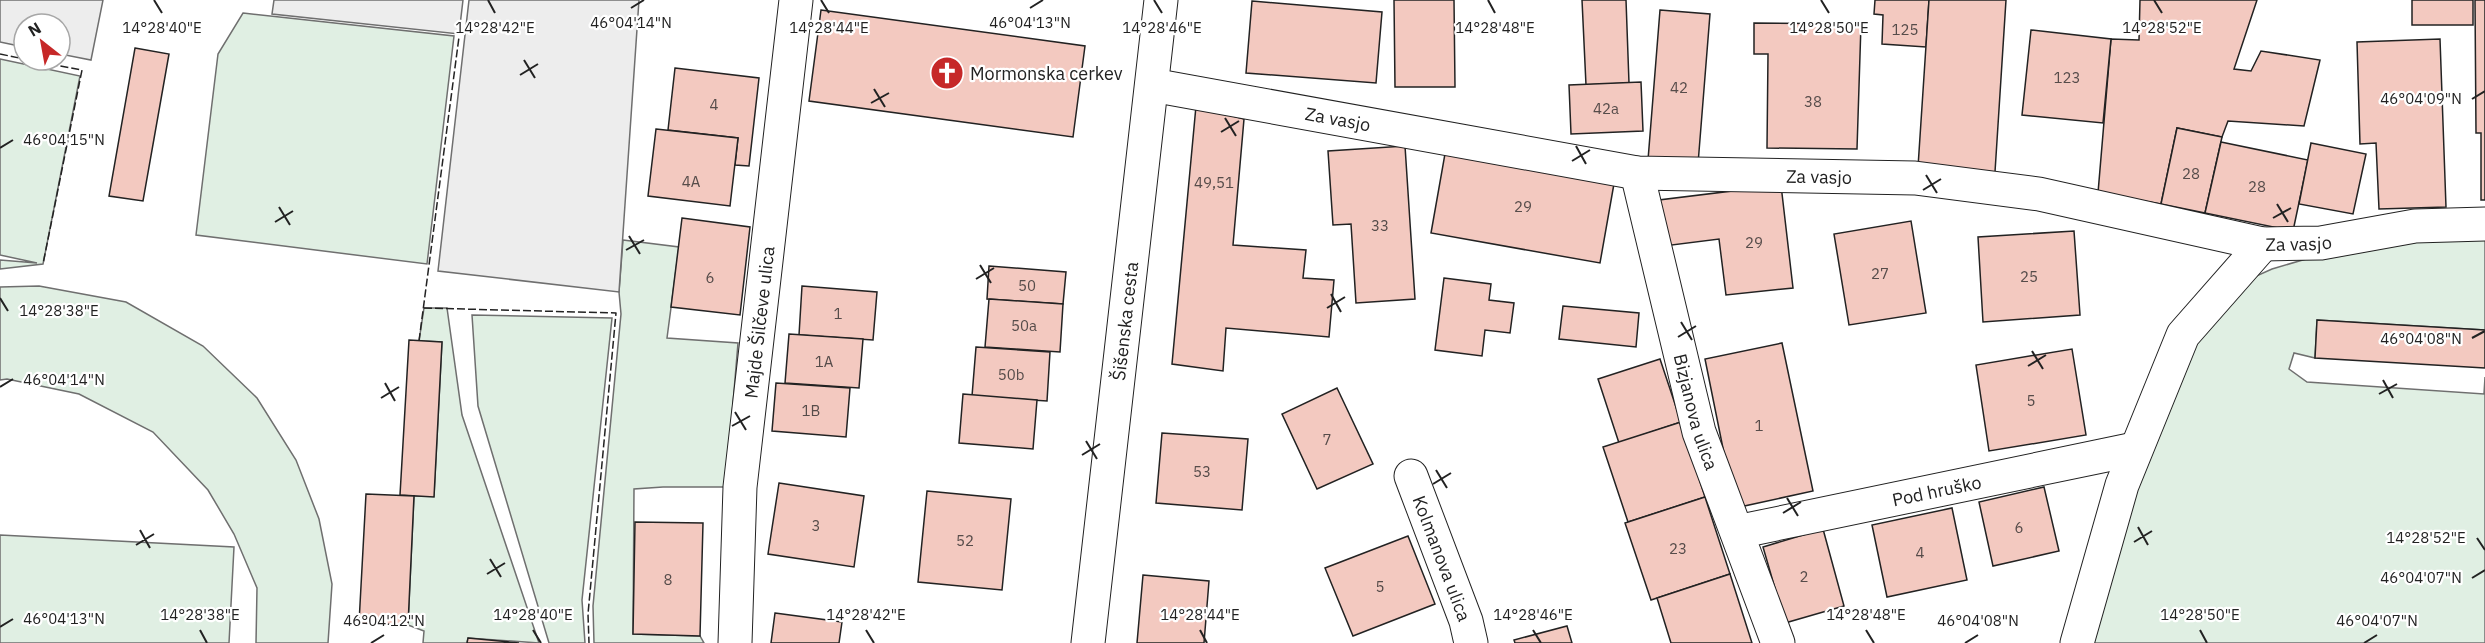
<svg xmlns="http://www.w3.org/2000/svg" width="2485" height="643" viewBox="0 0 2485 643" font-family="'IBM Plex Sans',sans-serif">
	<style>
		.green { fill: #e0efe3; stroke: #6f6f6f; stroke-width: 1.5 }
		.parking { fill: #ededed; stroke: #6f6f6f; stroke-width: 1.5 }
		.building { fill: #f3c9c0; stroke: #222; stroke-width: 1.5 }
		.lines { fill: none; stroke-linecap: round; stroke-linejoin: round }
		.minor-casing { stroke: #222; stroke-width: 35 }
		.major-casing { stroke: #222; stroke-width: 35 }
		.minor { stroke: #fff; stroke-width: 33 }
		.major { stroke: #fff; stroke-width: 33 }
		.fence { stroke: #222; stroke-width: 1.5; stroke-dasharray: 8 3; stroke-linecap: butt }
		.ticks { fill: none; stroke: #222; stroke-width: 2 }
		.labels { text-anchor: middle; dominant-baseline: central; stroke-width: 4.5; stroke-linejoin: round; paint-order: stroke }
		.number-label { font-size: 15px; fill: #564c4a }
		.poi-label { font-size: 18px; fill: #222; stroke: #fff; text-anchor: start }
		.street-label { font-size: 18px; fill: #222; stroke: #fff }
		.ticks-label { font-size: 15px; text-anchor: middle; fill: #222; stroke: #fff; stroke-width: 4.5; stroke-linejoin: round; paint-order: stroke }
	</style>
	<rect width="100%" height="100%" fill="#fff"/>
	<!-- green -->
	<g class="green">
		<polygon points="243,13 454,36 427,264 196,235 218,54"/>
		<polygon points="0,59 80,76 43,264 0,269 0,260 37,263 0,255"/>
		<polygon points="2485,237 2485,330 2317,320 2315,358 2294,353 2289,369 2307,382 2484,394 2485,377 2485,643 2092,643 2140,475 2187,352 2254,277 2272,269 2323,254 2387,243"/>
		<polygon points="623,240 679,247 667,338 738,343 726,487 663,487 634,489 633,634 700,636 704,643 594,643 593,606 621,314 619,292"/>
		<polygon points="39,286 126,302 203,346 257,398 296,460 319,519 332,584 328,643 256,643 257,588 234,534 208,490 153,432 79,394 7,379 0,380 0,287"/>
		<polygon points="424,308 447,308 462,415 539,643 468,638 467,643 423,643 424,631 408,625 414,496 434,496 442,342 419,341"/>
		<polygon points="472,315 612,318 582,600 585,643 549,643 478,406"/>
		<polygon points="0,535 234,547 229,643 0,643"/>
	</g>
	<!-- parking -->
	<g class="parking">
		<polygon points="0,0 103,0 91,60 60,54 60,24 24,24 24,47 0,42"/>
		<polygon points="274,0 463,0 459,34 272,14"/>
		<polygon points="469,0 639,0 619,292 438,271"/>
	</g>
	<!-- building -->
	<g class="building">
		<polygon points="1394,0 1454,0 1455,87 1395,87"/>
		<polygon points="1582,0 1626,0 1629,83 1586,85"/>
		<polygon points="1875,0 1929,0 1926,47 1882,44 1883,15 1874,14"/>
		<polygon points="1929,0 2006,0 1995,172 1918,167"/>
		<polygon points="2140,0 2257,0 2234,69 2251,71 2261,51 2320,60 2304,126 2228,121 2222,137 2177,128 2161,204 2098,193 2111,39 2139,40"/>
		<rect x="2412" y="0" width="61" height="25"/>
		<polygon points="2475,0 2485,0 2485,200 2481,200 2481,133 2476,133"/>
		<polygon points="1252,1 1382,12 1376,83 1246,73"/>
		<polygon points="821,10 1085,46 1073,137 809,101"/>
		<polygon points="1660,10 1710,14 1698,164 1648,160"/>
		<polygon points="1754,23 1861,24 1857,149 1767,148 1768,54 1754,54"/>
		<polygon points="2031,30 2111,39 2103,123 2022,115"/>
		<polygon points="2440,39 2446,207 2379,209 2376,143 2360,144 2357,42"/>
		<polygon points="135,48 169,54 143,201 109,196"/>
		<polygon points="675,68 759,78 749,166 735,165 738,138 668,130"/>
		<polygon points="1641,82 1643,131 1571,134 1569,85"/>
		<polygon points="1196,106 1244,119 1233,245 1306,250 1303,278 1334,280 1329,337 1226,328 1223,371 1172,364"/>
		<polygon points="2177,128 2222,137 2205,213 2161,204"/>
		<polygon points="656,129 738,138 730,206 648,196"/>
		<polygon points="2221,142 2308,160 2293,231 2205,213"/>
		<polygon points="2311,143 2366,154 2353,214 2299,204"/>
		<polygon points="1405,146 1415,299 1356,303 1351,224 1333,225 1328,151"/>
		<polygon points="1446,148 1615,178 1600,263 1431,233"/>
		<polygon points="1781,185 1793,288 1726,295 1719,239 1664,246 1659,200"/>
		<polygon points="682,218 750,227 740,315 671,307"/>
		<polygon points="1911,221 1926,313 1849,325 1834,234"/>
		<polygon points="2074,231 2080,315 1983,322 1978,237"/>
		<polygon points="989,266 1066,272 1063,304 987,299"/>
		<polygon points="1444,278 1491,284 1489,300 1514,303 1510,333 1485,330 1482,356 1435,350"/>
		<polygon points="802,286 877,292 873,340 799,335"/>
		<polygon points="989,299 1063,304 1060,352 985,347"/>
		<polygon points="1563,306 1639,313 1636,347 1559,339"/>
		<polygon points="2317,320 2485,330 2485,368 2315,358"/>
		<polygon points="789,334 863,339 859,388 785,383"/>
		<polygon points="409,340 442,342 434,497 400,495"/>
		<polygon points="1782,343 1813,491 1735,508 1705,359"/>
		<polygon points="976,347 1050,352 1047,401 972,396"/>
		<polygon points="2072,349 2086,435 1989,451 1976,365"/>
		<polygon points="1660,359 1681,422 1619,443 1598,379"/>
		<polygon points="776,383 850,388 846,437 772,431"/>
		<polygon points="1337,388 1373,464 1317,489 1282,414"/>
		<polygon points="963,394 1037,400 1033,449 959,443"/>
		<polygon points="1681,422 1705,497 1628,522 1603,447"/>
		<polygon points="1162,433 1248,439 1242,510 1156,503"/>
		<polygon points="779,483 864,496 854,567 768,554"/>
		<polygon points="2044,487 2059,551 1993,566 1979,502"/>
		<polygon points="927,491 1011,499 1002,590 918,582"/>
		<polygon points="366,494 414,496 408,625 359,623"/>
		<polygon points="1705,497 1730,574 1651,600 1625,523"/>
		<polygon points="1952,508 1967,580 1887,597 1872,525"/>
		<polygon points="635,522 703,523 700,636 633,634"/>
		<polygon points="1823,529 1844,606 1785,623 1763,547"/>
		<polygon points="1408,536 1435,604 1353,636 1325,568"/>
		<polygon points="1730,574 1752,643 1671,643 1657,598"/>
		<polygon points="1143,575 1209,581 1204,643 1137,643"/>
		<polygon points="775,613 842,622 839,643 771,643"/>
		<polygon points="1567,626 1572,643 1515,643 1514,640"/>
		<polygon points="468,638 519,643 467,643"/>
	</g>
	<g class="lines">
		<defs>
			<g id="minor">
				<path id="s1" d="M 1152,85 L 1637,173 L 1915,178 L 2039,194 L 2263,244 L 2321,243 L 2415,226 L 2485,224"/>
				<path id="s2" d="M 1637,173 L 1699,432 L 1778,643"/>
				<path id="s3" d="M 1411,476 L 1466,621 L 1471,643"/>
				<path id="s4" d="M 1737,532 L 2135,449"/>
				<path id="s5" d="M 735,643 L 740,487 L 796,0"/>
				<polyline points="2077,643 2122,485 2183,335 2263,244"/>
			</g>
			<g id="major">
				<path id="s6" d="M 1088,643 L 1161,0"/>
			</g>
		</defs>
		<!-- minor casing -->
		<use href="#minor" class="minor-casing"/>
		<!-- major casing -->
		<use href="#major" class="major-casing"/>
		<!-- minor -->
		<use href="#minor" class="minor"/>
		<!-- major -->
		<use href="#major" class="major"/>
		<!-- fence -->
		<g class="fence">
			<polyline points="0,54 24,59"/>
			<polyline points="28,60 82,70 43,264"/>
			<polyline points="424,308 616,313 588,614 589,643"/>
			<polyline points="419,341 459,37"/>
		</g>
	</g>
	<!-- ticks -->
	<path class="ticks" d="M 154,0 L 162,13M 488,0 L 495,13M 821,0 L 829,13M 1154,0 L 1162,13M 1488,0 L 1495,13M 1821,0 L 1829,13M 2154,0 L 2162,13M 631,8 L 644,0M 1030,8 L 1043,0M 524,60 L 535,78M 520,75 L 538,64M 874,89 L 885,107M 2472,99 L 2485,91M 871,103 L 889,93M 1225,118 L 1236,136M 1221,132 L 1239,121M 1576,146 L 1586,164M 0,148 L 13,140M 1572,161 L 1590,150M 1926,175 L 1937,193M 1923,190 L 1941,179M 2277,204 L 2288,222M 279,207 L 290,225M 2273,218 L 2291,208M 275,222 L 293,211M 629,236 L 640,254M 626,250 L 644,240M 980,265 L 991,283M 976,279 L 994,268M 1331,294 L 1341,312M 0,298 L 8,311M 1327,308 L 1345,297M 1681,322 L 1692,340M 1678,337 L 1696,326M 2472,338 L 2485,331M 2032,351 L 2043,369M 2028,366 L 2046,355M 2383,380 L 2393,398M 385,383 L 395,401M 0,387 L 13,379M 2379,394 L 2397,384M 381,398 L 399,387M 735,412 L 746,430M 732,426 L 750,416M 1086,441 L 1097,459M 1082,455 L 1100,444M 1436,470 L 1447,488M 1433,484 L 1451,473M 1787,498 L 1798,516M 1783,513 L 1801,502M 2138,527 L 2148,545M 140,530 L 150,548M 2477,538 L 2485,550M 2134,542 L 2152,531M 136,545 L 154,534M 490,559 L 501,577M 487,574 L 505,563M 2472,578 L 2485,570M 0,627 L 13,619M 200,630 L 207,643M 533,630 L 541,643M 866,630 L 874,643M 1200,630 L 1207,643M 1533,630 L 1541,643M 1866,630 L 1874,643M 2200,630 L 2207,643M 371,643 L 384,635M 1965,643 L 1978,635M 2364,643 L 2377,635"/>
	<!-- icons -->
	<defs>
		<symbol id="church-disc" viewBox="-11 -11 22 22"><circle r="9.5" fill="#c62828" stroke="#fff"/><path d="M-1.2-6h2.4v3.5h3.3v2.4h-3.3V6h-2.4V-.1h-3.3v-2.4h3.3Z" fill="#fff"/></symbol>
	</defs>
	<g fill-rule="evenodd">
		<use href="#church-disc" x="928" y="54" width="38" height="38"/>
	</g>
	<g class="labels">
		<!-- number labels -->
		<g class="number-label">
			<text x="1905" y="29">125</text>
			<text x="2067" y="77">123</text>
			<text x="1679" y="87">42</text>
			<text x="1813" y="101">38</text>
			<text x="714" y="104">4</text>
			<text x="1606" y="108">42a</text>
			<text x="2191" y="173">28</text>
			<text x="691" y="181">4A</text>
			<text x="1214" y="182">49,51</text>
			<text x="2257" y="186">28</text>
			<text x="1523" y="206">29</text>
			<text x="1380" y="225">33</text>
			<text x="1754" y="242">29</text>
			<text x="1880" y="273">27</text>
			<text x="2029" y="276">25</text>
			<text x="710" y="277">6</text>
			<text x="1027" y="285">50</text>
			<text x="838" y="313">1</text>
			<text x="1024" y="325">50a</text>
			<text x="824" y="361">1A</text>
			<text x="1011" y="374">50b</text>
			<text x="2031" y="400">5</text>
			<text x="811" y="410">1B</text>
			<text x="1759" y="425">1</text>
			<text x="1327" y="439">7</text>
			<text x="1202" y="471">53</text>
			<text x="816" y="525">3</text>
			<text x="2019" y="527">6</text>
			<text x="965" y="540">52</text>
			<text x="1678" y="548">23</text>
			<text x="1920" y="552">4</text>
			<text x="1804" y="576">2</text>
			<text x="668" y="579">8</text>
			<text x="1380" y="586">5</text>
		</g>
		<!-- poi labels -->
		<g class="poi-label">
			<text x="970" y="73">Mormonska cerkev</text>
		</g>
		<!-- street labels -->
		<g class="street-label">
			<text stroke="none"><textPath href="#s1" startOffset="189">Za vasjo</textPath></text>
			<text stroke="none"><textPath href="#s1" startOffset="675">Za vasjo</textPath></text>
			<text stroke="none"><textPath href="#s1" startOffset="1161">Za vasjo</textPath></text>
			<text stroke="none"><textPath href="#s5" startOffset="322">Majde Šilčeve ulica</textPath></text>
			<text stroke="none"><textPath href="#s6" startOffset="324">Šišenska cesta</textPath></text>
			<text stroke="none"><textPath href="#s2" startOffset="246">Bizjanova ulica</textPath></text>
			<text stroke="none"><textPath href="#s4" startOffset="204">Pod hruško</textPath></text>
			<text stroke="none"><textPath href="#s3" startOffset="88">Kolmanova ulica</textPath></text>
		</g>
	</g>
	<g class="ticks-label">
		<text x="631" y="28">46°04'14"N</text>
		<text x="1030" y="28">46°04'13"N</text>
		<text x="1162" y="33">14°28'46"E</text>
		<text x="162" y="33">14°28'40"E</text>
		<text x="495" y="33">14°28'42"E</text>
		<text x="829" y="33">14°28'44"E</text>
		<text x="1495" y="33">14°28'48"E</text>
		<text x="1829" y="33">14°28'50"E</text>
		<text x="2162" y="33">14°28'52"E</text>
		<text x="2421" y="104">46°04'09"N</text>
		<text x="64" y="145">46°04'15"N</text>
		<text x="59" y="316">14°28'38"E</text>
		<text x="2421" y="344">46°04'08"N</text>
		<text x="64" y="385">46°04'14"N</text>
		<text x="2426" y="543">14°28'52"E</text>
		<text x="2421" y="583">46°04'07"N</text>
		<text x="200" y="620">14°28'38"E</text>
		<text x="533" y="620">14°28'40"E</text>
		<text x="866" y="620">14°28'42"E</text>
		<text x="1200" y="620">14°28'44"E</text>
		<text x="1533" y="620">14°28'46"E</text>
		<text x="1866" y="620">14°28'48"E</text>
		<text x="2200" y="620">14°28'50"E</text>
		<text x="64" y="624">46°04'13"N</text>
		<text x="384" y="626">46°04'12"N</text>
		<text x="1978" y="626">46°04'08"N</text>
		<text x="2377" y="626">46°04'07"N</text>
	</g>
	<!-- north arrow -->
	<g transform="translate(42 42) rotate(329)"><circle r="28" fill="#ffffff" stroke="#a7a7a7" stroke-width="1.5"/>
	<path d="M0-4.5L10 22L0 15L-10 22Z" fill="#c62828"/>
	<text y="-9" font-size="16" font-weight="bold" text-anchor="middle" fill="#222222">N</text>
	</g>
</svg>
